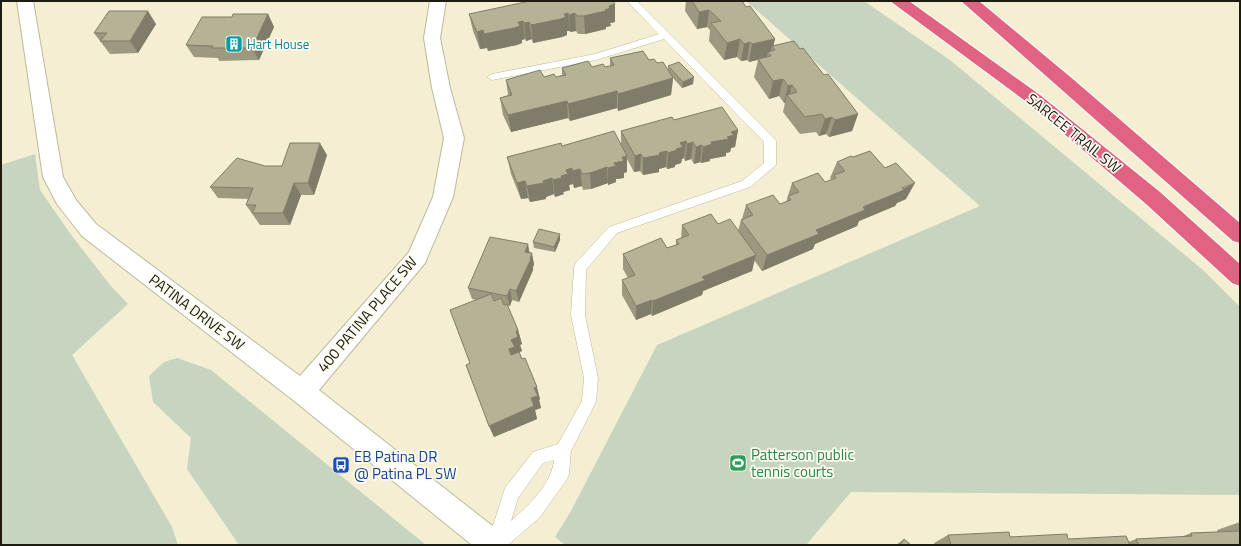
<svg xmlns="http://www.w3.org/2000/svg" width="1241" height="546" viewBox="0 0 1241 546" font-family="'Titillium Web',sans-serif">
	<style>
		.green { fill: #c7d4bf }
		.lines { fill: none; stroke-linecap: round; stroke-linejoin: round }
		.lane-casing { stroke: #beb99d; stroke-width: 1 }
		.street-casing { stroke: #beb99d; stroke-width: 2 }
		.highway-casing { stroke: #fff; stroke-width: 2 }
		.lane { fill: #fff; fill-rule: evenodd }
		.street { fill: #fff; fill-rule: evenodd }
		.highway { fill: #e06382; fill-rule: evenodd }
		.wall { fill: #9d9981 }
		.shaded-wall { fill: #7f7d69 }
		.building { fill: #b6b296; stroke: #7f7d69 }
		.labels { text-anchor: middle; dominant-baseline: central; stroke-width: 3.5; stroke-linejoin: round; paint-order: stroke }
		.far-culture-label { font-size: 13px; fill: #0d838f; stroke: #fefcf0; text-anchor: start }
		.street-label { font-size: 15px; fill: #1e1c11; stroke: #fefcf0 }
		.leisure-label { font-size: 15px; fill: #27864d; stroke: #fefcf0; text-anchor: start }
		.transit-label { font-size: 15px; fill: #164399; stroke: #fefcf0; text-anchor: start }
	</style>
	<rect width="100%" height="100%" fill="#f4efd2"/>
	<!-- green -->
	<g class="green">
		<polygon points="746,1 864,1 950,60 1203,270 1240,307 1240,495 851,492 806,545 565,545 555,537 571,511 657,345 980,206"/>
		<polygon points="35,154 40,190 72,236 110,285 128,304 72,355 172,527 178,545 1,545 1,165"/>
		<polygon points="177,358 211,370 426,545 239,545 187,469 191,438 153,402 149,376 164,362"/>
	</g>
	<g class="lines">
		<defs>
			<path id="lane" d="M 627,1 L 637,1 L 774,138 L 776,141 L 776,165 L 750,187 L 617,233 L 586,270 L 585,315 L 598,378 L 596,402 L 571,451 L 569,474 L 567,479 L 540,517 L 508,545 L 487,545 L 505,488 L 533,452 L 558,444 L 582,401 L 584,378 L 571,315 L 574,268 L 575,264 L 609,227 L 742,181 L 764,163 L 764,142 L 664,39 L 596,60 L 492,80 L 487,77 L 492,74 L 595,54 L 659,34 ZM 554,460 C 552,484 528,506 511,521 L 518,498 L 543,463 Z"/>
			<polygon id="street" points="17,1 33,1 63,177 76,200 96,224 300,376 409,252 433,197 444,138 432,88 424,38 430,1 446,1 440,38 450,88 464,138 453,197 425,263 319,390 504,535 508,545 472,545 293,400 82,236 57,204 43,177"/>
			<g id="highway">
				<polygon points="890,1 909,1 1040,95 1160,192 1240,264 1240,286 1232,283 1146,204 1028,103"/>
				<polygon points="961,1 979,1 1074,80 1240,223 1240,243 1233,241"/>
			</g>
		</defs>
		<!-- lane casing -->
		<use href="#lane" class="lane-casing"/>
		<!-- street casing -->
		<use href="#street" class="street-casing"/>
		<!-- highway casing -->
		<use href="#highway" class="highway-casing"/>
		<!-- lane -->
		<use href="#lane" class="lane"/>
		<!-- street -->
		<use href="#street" class="street"/>
		<!-- highway -->
		<use href="#highway" class="highway"/>
	</g>
	<!-- wall -->
	<g class="wall">
		<polygon points="686,1 742,1 746,7 775,39 773,46 800,49 858,114 852,131 829,137 826,134 819,136 816,132 800,134 783,112 785,103 784,103 779,96 769,99 754,77 758,60 749,62 747,60 741,61 737,57 724,60 709,41 710,30 707,27 697,29 685,11"/>
		<polygon points="615,4 615,22 610,23 611,26 606,27 606,29 585,34 578,34 576,31 570,32 570,31 567,31 567,35 562,37 533,43 532,39 526,41 525,39 522,40 522,43 517,45 488,51 487,48 480,49 473,31 469,14"/>
		<polygon points="268,14 274,27 259,60 219,61 218,58 194,57 186,45 232,17"/>
		<polygon points="156,24 138,53 110,54 94,33"/>
		<polygon points="610,58 649,60 657,63 668,70 668,66 693,84 682,88 673,78 671,95 618,111 617,108 570,121 568,118 511,132 503,115 500,98 508,95 506,80 544,77 556,77 562,75 562,68 605,67 610,66"/>
		<polygon points="674,120 738,130 735,147 731,148 730,152 726,153 726,156 710,159 710,161 701,163 700,162 694,164 691,159 685,161 684,158 682,159 681,163 675,165 675,167 667,169 666,167 659,169 659,172 643,175 640,171 634,172 627,159 627,172 624,173 624,178 616,179 616,182 608,185 608,183 591,189 583,190 582,186 574,188 573,184 569,185 570,190 563,192 564,194 555,197 554,194 546,197 546,199 530,202 528,198 521,199 511,174 507,157 562,146 621,144 621,131"/>
		<polygon points="327,155 314,195 301,195 290,225 260,225 246,205 248,199 218,198 210,187 265,166 282,166"/>
		<polygon points="837,162 906,199 897,203 895,206 859,221 857,226 815,244 813,249 762,271 754,260 752,271 703,291 702,295 652,316 651,314 636,320 622,295 622,280 628,278 623,269 623,254 667,248 676,245 676,240 681,238 682,225 718,224 738,231 741,220 742,219 746,205 780,204 786,202 792,183 825,182 832,180 830,178"/>
		<polygon points="560,240 555,252 534,248 533,242"/>
		<polygon points="530,253 534,264 533,267 533,270 519,302 512,300 510,306 507,306 518,330 522,344 520,345 522,351 519,352 540,399 539,400 541,408 535,410 537,419 494,437 489,426 470,363 477,300 472,299 468,288"/>
		<polygon points="1240,522 1240,545 935,545 934,543 948,535 1068,539 1128,542 1136,539 1181,537 1191,533 1218,532 1217,530"/>
		<polygon points="904,539 911,545 896,545"/>
	</g>
	<!-- shaded-wall -->
	<g class="shaded-wall">
		<polygon points="615,4 615,22 610,23 611,26 606,27 606,29 585,34 584,16 605,10 609,6"/>
		<polygon points="709,10 707,27 697,29 699,12"/>
		<polygon points="148,11 156,24 138,53 130,41"/>
		<polygon points="568,13 570,31 567,31 567,35 562,37 533,43 531,25"/>
		<polygon points="575,13 576,31 570,32 569,15"/>
		<polygon points="268,14 274,27 259,60 252,48"/>
		<polygon points="523,21 525,39 522,40 522,43 517,45 488,51 484,34"/>
		<polygon points="529,22 532,39 526,41 524,23"/>
		<polygon points="483,30 487,48 480,49 477,32"/>
		<polygon points="740,39 737,57 724,60 727,43"/>
		<polygon points="775,39 773,48 772,46 770,54 768,52 767,57 749,62 752,44"/>
		<polygon points="750,42 747,60 741,61 744,44"/>
		<polygon points="694,77 693,84 682,88 683,82"/>
		<polygon points="673,78 671,95 618,111 618,94"/>
		<polygon points="783,79 779,96 769,99 773,81"/>
		<polygon points="792,85 789,96 787,95 785,103 784,103 788,86"/>
		<polygon points="617,91 617,108 570,121 568,104"/>
		<polygon points="567,101 568,118 511,132 508,115"/>
		<polygon points="858,114 852,131 829,137 835,120"/>
		<polygon points="832,117 826,134 819,136 825,119"/>
		<polygon points="738,130 735,147 731,148 730,152 726,153 726,156 710,159 710,161 701,163 703,147 711,142 727,137 731,132"/>
		<polygon points="686,141 684,158 682,159 681,163 675,165 675,167 667,169 668,153 676,149 680,143"/>
		<polygon points="693,142 691,159 685,161 687,144"/>
		<polygon points="320,143 327,155 314,195 308,183"/>
		<polygon points="702,145 700,162 694,164 696,147"/>
		<polygon points="667,151 666,167 659,169 659,172 643,175 643,158"/>
		<polygon points="641,154 640,171 634,172 635,156"/>
		<polygon points="627,156 627,172 624,173 624,178 616,179 616,182 608,185 608,168 622,157"/>
		<polygon points="607,167 608,183 591,189 590,173"/>
		<polygon points="572,168 573,184 569,185 570,190 563,192 564,194 555,197 553,180 566,170"/>
		<polygon points="580,169 582,186 574,188 572,171"/>
		<polygon points="552,178 554,194 546,197 546,199 530,202 527,186"/>
		<polygon points="525,181 528,198 521,199 517,183"/>
		<polygon points="294,183 301,195 290,225 283,213"/>
		<polygon points="915,183 906,199 897,203 895,206 859,221 857,226 815,244 813,249 762,271 767,255 863,207"/>
		<polygon points="560,234 560,240 555,252 554,247"/>
		<polygon points="528,244 530,255 525,252"/>
		<polygon points="532,253 534,264 533,267 533,270 519,302 516,291"/>
		<polygon points="756,255 752,271 703,291 702,295 652,316 653,301 702,277"/>
		<polygon points="510,289 512,300 510,306 507,296"/>
		<polygon points="652,300 651,314 636,320 636,306"/>
		<polygon points="518,330 522,344 520,345 522,351 516,354 513,363 509,349 511,340 516,331"/>
		<polygon points="537,387 540,399 539,400 541,408 535,410 537,419 494,437 489,426 531,398 534,388"/>
	</g>
	<!-- building -->
	<g class="building">
		<polygon points="530,1 613,1 615,4 609,6 610,8 605,10 606,11 584,16 577,16 575,13 569,15 568,13 564,14 566,17 561,19 531,25 529,22 524,23 523,21 518,22 520,26 514,28 484,34 483,30 477,32 469,14"/>
		<polygon points="692,1 742,1 746,7 750,6 775,39 752,44 750,42 744,44 740,39 727,43 711,23 721,21 709,10 699,12"/>
		<polygon points="109,11 148,11 130,41 100,41 107,33 94,33"/>
		<polygon points="233,14 268,14 252,48 212,48 213,46 186,45 202,17 232,17"/>
		<polygon points="794,41 800,49 803,48 824,75 828,74 858,114 835,120 832,117 825,119 822,114 805,117 787,95 797,92 792,85 788,86 783,79 773,81 758,59 771,56 768,52 775,50 772,46"/>
		<polygon points="643,51 649,60 654,59 657,63 663,62 673,78 618,94 617,91 568,104 567,101 508,115 500,98 512,95 506,80 540,70 544,77 554,74 556,77 566,75 562,68 588,61 592,67 603,64 605,67 614,65 610,58"/>
		<polygon points="679,62 694,77 683,82 668,66"/>
		<polygon points="722,107 738,130 731,132 734,135 727,137 729,139 711,142 712,144 703,147 702,145 696,147 693,142 687,144 686,141 680,143 683,147 676,149 677,150 668,153 667,151 659,153 660,155 643,158 641,154 635,156 621,131 672,117 674,120"/>
		<polygon points="614,131 627,156 622,157 624,161 614,163 616,166 608,168 607,167 590,173 582,174 580,169 572,171 572,168 566,170 568,174 561,176 562,178 553,180 552,178 543,181 544,183 527,186 525,181 517,183 507,157 561,143 562,146"/>
		<polygon points="290,143 320,143 308,183 294,183 283,213 252,213 256,205 246,205 253,188 210,187 237,158 265,166 282,166"/>
		<polygon points="870,151 885,168 896,163 915,183 902,188 904,190 863,207 865,210 816,230 819,234 767,255 741,220 753,215 746,205 773,195 780,204 791,200 788,196 799,192 792,183 818,173 825,182 836,178 834,175 845,171 837,162 851,156 853,157"/>
		<polygon points="711,214 718,224 730,219 756,255 702,277 705,280 653,301 652,300 636,306 622,280 635,275 623,254 661,238 667,248 679,244 676,240 689,235 682,225"/>
		<polygon points="539,229 560,234 554,247 533,242"/>
		<polygon points="490,237 528,244 525,252 532,253 530,259 531,259 516,291 510,289 507,296 468,288"/>
		<polygon points="491,294 494,301 501,298 504,305 507,304 518,330 516,331 518,337 511,340 515,347 509,349 511,355 519,352 522,359 525,358 537,387 534,388 538,396 531,398 534,406 489,426 466,365 470,363 450,310"/>
		<polygon points="1240,531 1240,545 1139,545 1136,539 1192,536 1191,533"/>
		<polygon points="1009,532 1010,537 1067,534 1068,539 1126,536 1130,545 951,545 948,535"/>
		<polygon points="904,539 911,545 900,545"/>
	</g>
	<!-- icons -->
	<defs>
		<symbol id="building-square" viewBox="-11 -11 22 22"><rect x="-9" y="-9" width="18" height="18" rx="4" fill="#0f9aa8" stroke="#fefcf0"/><path d="M-4-6H4V6H1V3H-1V6H-4ZM-2.5-4.3h1.7v1.8h-1.7ZM.8-4.3h1.7v1.8H.8ZM-2.5-1h1.7V.8h-1.7ZM.8-1h1.7V.8H.8Z" fill="#fff"/></symbol>
		<symbol id="stadium-square" viewBox="-11 -11 22 22"><rect x="-9" y="-9" width="18" height="18" rx="4" fill="#2e9e5b" stroke="#fefcf0"/><path d="M0-5a6.5 5 0 1 0 0 10a6.5 5 0 1 0 0-10ZM-3.5-1.8h7v3.6h-7Z" fill="#fff"/></symbol>
		<symbol id="bus-square" viewBox="-11 -11 22 22"><rect x="-9" y="-9" width="18" height="18" rx="4" fill="#1a4fb4" stroke="#fefcf0"/><path d="M-5-6H5V4H4V6H2V4H-2V6H-4V4H-5ZM-3.5-4V0h7V-4ZM-3.5 1.2v1.5H-2V1.2ZM2 1.2v1.5H3.5V1.2Z" fill="#fff"/></symbol>
	</defs>
	<g fill-rule="evenodd">
		<use href="#building-square" x="224" y="34" width="20" height="20"/>
		<use href="#stadium-square" x="728" y="453" width="20" height="20"/>
		<use href="#bus-square" x="331" y="455" width="20" height="20"/>
	</g>
	<g class="labels">
		<!-- far-culture labels -->
		<g class="far-culture-label">
			<text x="247" y="44">Hart House</text>
		</g>
		<!-- street labels -->
		<g class="street-label">
			<text transform="translate(1074 133) rotate(39)">SARCEE TRAIL SW</text>
			<text transform="translate(197 312) rotate(37)">PATINA DRIVE SW</text>
			<text transform="translate(367 314) rotate(-50)">400 PATINA PLACE SW</text>
		</g>
		<!-- leisure labels -->
		<g class="leisure-label">
			<text x="751" y="454">Patterson public<tspan x="751" dy="17">tennis courts</tspan></text>
		</g>
		<!-- transit labels -->
		<g class="transit-label">
			<text x="354" y="456">EB Patina DR<tspan x="354" dy="17">@ Patina PL SW</tspan></text>
		</g>
	</g>
	<!-- border -->
	<rect width="1241" height="546" fill="none" stroke="#1e1c11" stroke-width="4"/>
</svg>
